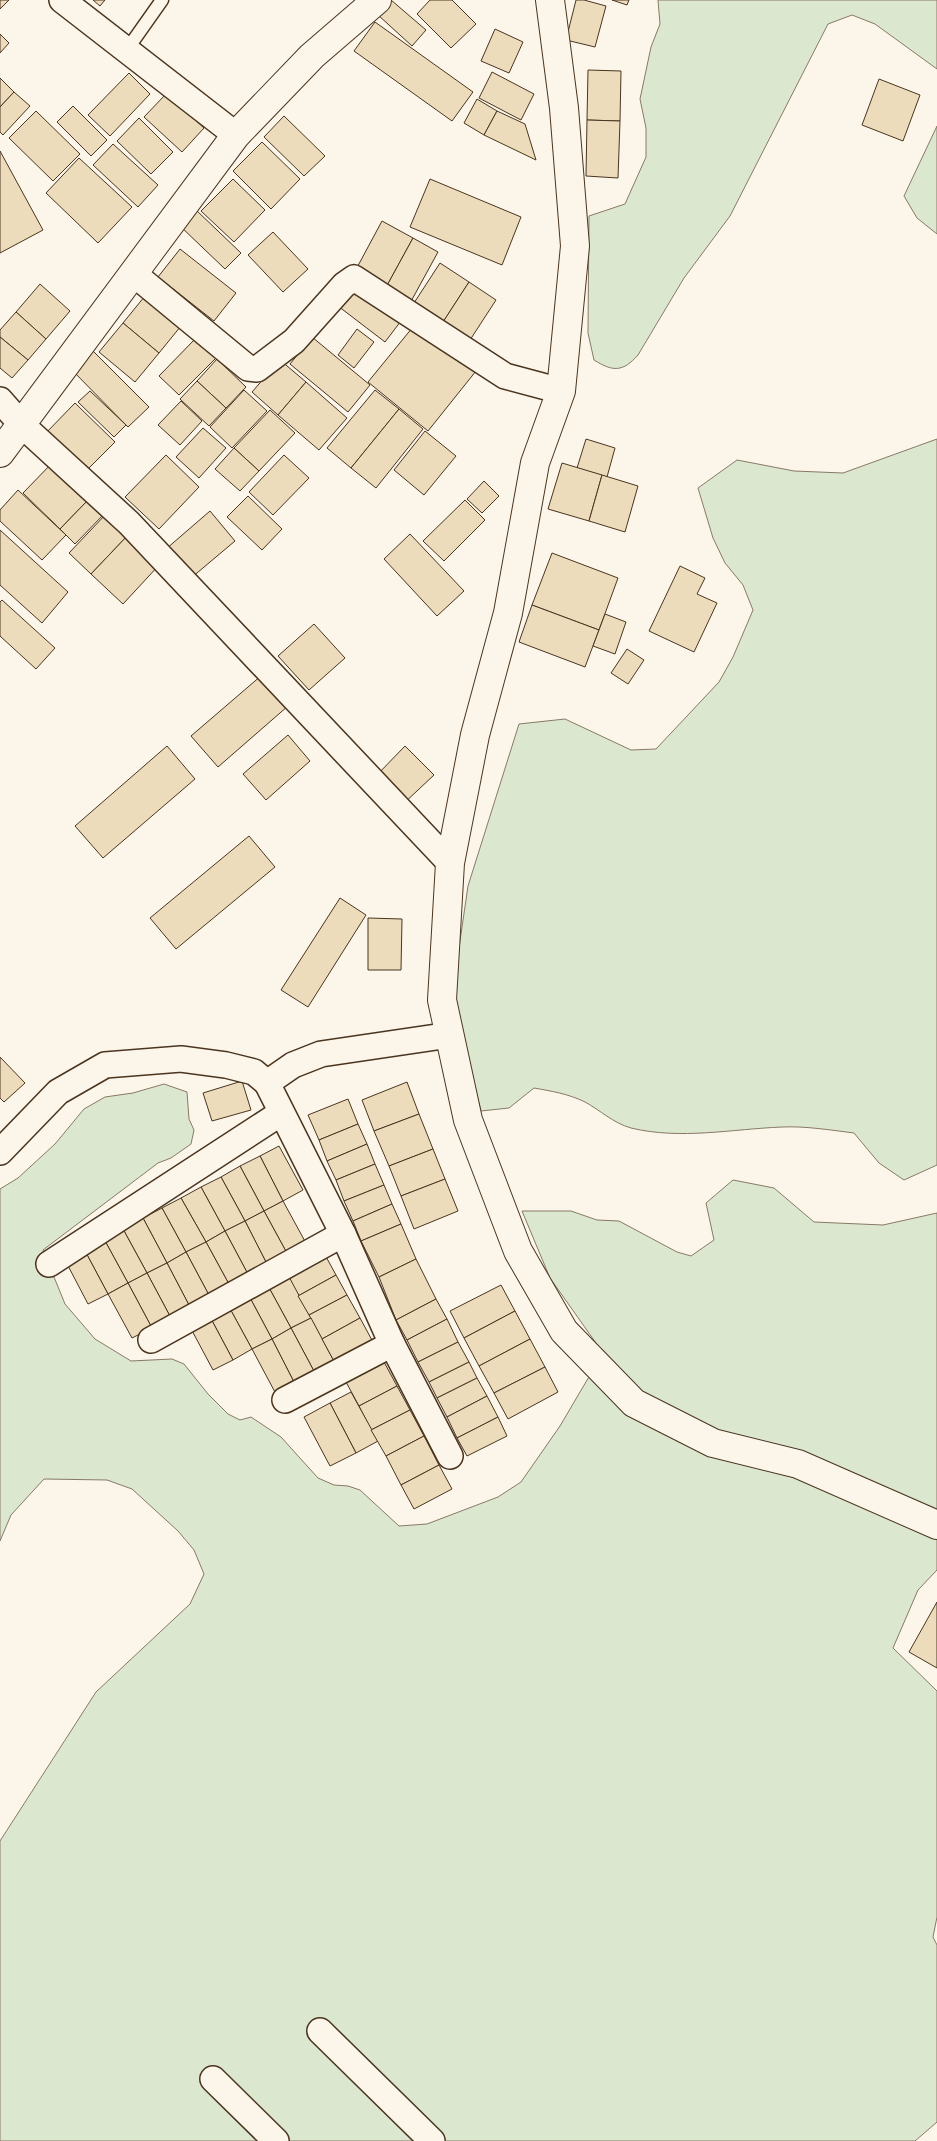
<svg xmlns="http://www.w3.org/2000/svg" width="937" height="2141" viewBox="0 0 937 2141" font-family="'Fira Sans Condensed',sans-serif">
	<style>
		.green { fill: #dce7d0; stroke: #887966 }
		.building { fill: #ecdcbc; stroke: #4a3520 }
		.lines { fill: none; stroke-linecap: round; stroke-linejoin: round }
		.lane-casing { stroke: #4a3520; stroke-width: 15 }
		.street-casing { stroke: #4a3520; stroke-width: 28 }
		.secondary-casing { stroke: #4a3520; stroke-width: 30 }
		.lane { stroke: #fbf6e9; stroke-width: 12 }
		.street { stroke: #fbf6e9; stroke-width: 25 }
		.secondary { stroke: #fbf6e9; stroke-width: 28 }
	</style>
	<rect width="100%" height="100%" fill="#fbf6e9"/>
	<!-- green -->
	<g class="green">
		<path d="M 658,0 L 937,0 L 937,69 L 875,24 L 852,15 L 828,24 L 730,216 L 684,278 L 638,355 C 623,372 613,372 594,360 L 588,333 L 589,216 L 625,204 L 646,157 L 646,128 L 640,99 L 651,47 L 660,24 Z"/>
		<polygon points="937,126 937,234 917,218 904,196"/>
		<path d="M 937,439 L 937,1165 L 904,1180 L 879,1163 L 854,1133 C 830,1130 806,1126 782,1127 C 732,1129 681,1140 631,1128 C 613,1123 600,1110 585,1102 C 569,1094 551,1091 534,1088 L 509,1108 L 481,1111 L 459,1023 L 454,982 L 468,886 L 519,724 L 565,719 L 631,750 L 656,749 L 719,682 L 733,657 L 753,610 L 743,585 L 725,563 L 713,538 L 698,488 L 737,460 L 794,471 L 843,473 Z"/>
		<polygon points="164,1084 187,1092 189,1119 194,1130 191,1144 171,1158 158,1163 43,1250 65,1304 95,1339 131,1361 172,1359 184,1364 208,1394 228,1414 240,1420 251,1417 281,1437 318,1478 334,1485 348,1486 360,1490 399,1526 427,1524 498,1497 521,1482 560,1426 603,1353 550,1278 522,1211 571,1211 597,1220 619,1221 677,1252 691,1256 714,1240 706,1203 733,1180 774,1188 814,1222 883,1225 937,1213 937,1570 918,1590 893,1648 937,1691 937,1917 933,1937 937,1945 937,2122 915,2141 0,2141 0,1841 96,1692 190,1604 204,1574 194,1550 178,1531 132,1489 107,1480 44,1479 11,1515 0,1541 0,1189 18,1178 55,1144 84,1109 105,1097 133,1093"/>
	</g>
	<!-- building -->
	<g class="building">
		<polygon points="0,0 9,0 0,9"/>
		<polygon points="93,0 105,0 100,6"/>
		<polygon points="391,0 426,30 412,46 378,15"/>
		<polygon points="430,0 452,0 476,24 451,48 417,14"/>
		<polygon points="576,0 584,0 606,6 595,47 566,40"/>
		<polygon points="612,0 629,0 627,5"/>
		<polygon points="375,22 473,92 452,121 354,51"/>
		<polygon points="495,29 523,42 509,73 481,61"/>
		<polygon points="0,34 9,43 0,53"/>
		<polygon points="588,70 621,71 620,121 587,120"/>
		<polygon points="492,72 534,94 521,120 479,98"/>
		<polygon points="129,73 150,94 110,136 88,115"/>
		<polygon points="0,78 14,92 0,107"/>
		<polygon points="879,79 920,95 903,141 862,125"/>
		<polygon points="14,92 30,106 3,135 0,132 0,107"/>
		<polygon points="166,94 204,128 182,152 144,117"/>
		<polygon points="477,99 497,111 484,135 464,123"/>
		<polygon points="73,106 107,140 91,156 57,122"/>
		<polygon points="36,111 80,154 53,181 9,138"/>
		<polygon points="497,111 525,124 536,160 484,135"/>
		<polygon points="284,116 325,156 304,176 264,137"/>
		<polygon points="139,118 173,152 151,174 117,141"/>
		<polygon points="587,120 620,121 618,178 586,176"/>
		<polygon points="262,142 300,179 271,209 233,171"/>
		<polygon points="113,144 158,185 138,207 93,165"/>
		<polygon points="0,151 43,230 0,253"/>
		<polygon points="79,158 132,207 98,243 46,193"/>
		<polygon points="233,179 265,210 234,242 201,211"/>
		<polygon points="430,179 521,217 502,265 410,227"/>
		<polygon points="195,209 241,253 225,269 179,225"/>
		<polygon points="382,221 413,238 384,291 353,275"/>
		<polygon points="273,232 308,269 283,292 248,255"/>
		<polygon points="413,238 438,252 409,305 384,291"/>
		<polygon points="180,249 236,293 214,321 158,277"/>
		<polygon points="440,263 469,282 443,322 414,303"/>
		<polygon points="357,281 404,317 385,342 338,306"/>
		<polygon points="469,282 496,300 470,340 443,322"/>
		<polygon points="40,284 70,311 46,339 16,312"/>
		<polygon points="149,291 185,321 159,353 123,323"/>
		<polygon points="16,312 46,339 28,360 0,337 0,330"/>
		<polygon points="417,322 476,371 428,431 368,382"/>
		<polygon points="123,323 159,353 135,382 99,352"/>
		<polygon points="357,329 374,342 354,368 338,355"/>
		<polygon points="0,337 28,360 12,378 0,368"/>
		<polygon points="312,337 370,385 348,412 290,364"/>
		<polygon points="196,338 216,358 179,395 159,376"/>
		<polygon points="89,347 149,407 128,427 69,367"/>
		<polygon points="217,359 246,387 226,408 197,381"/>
		<polygon points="280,360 306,382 278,415 252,392"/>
		<polygon points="197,381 226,408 209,426 180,399"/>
		<polygon points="306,382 347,418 319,450 278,415"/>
		<polygon points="244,390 267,411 232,448 210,427"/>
		<polygon points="375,390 399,409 351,468 327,448"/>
		<polygon points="90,391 126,425 114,437 78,402"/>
		<polygon points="181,401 202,421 180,445 158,425"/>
		<polygon points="75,403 115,442 82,475 43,436"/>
		<polygon points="399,409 423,429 376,488 351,468"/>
		<polygon points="270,410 295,433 259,471 234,448"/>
		<polygon points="203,428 226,448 199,478 176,457"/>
		<polygon points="425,431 456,456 424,495 394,470"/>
		<polygon points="586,439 615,448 607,477 577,468"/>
		<polygon points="234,448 259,471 240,491 215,469"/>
		<polygon points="166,455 199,487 159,529 125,497"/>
		<polygon points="284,455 309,478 273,515 249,492"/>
		<polygon points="53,462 90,498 60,529 23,493"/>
		<polygon points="562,463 602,475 589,521 548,509"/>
		<polygon points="602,475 638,486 625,532 589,521"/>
		<polygon points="484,481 499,496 482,513 467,499"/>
		<polygon points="18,490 66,535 42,560 0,521 0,510"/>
		<polygon points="248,496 282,529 262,550 227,517"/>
		<polygon points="90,498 105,513 75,544 60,529"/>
		<polygon points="465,500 485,520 444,561 423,541"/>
		<polygon points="210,511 235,541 191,578 166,549"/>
		<polygon points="107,513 129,534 91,574 69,553"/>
		<polygon points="0,530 68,592 42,623 0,585"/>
		<polygon points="129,534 160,564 123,604 91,574"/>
		<polygon points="410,534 464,591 437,616 384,559"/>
		<polygon points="552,553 618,578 599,630 532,605"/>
		<polygon points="680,566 705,578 697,594 717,603 694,652 649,631"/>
		<polygon points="2,600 55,648 36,669 0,636 0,602"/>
		<polygon points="532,605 599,630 585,667 519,642"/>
		<polygon points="605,614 626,622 615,654 593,646"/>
		<polygon points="314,624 345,658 309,690 278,656"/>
		<polygon points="627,649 644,660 628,684 611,673"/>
		<polygon points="262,675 288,706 218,767 191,736"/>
		<polygon points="288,735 310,761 266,800 243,774"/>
		<polygon points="167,746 195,779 103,858 75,826"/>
		<polygon points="405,746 434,775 402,805 375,777"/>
		<polygon points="249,836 275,867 176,949 150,918"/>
		<polygon points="340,898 366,915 308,1007 281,990"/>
		<polygon points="368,918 402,919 401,970 368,970"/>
		<polygon points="0,1057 25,1083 4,1102 0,1098"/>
		<polygon points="242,1081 251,1110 212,1121 203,1093"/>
		<polygon points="407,1082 419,1114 374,1131 362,1100"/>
		<polygon points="348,1099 358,1124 319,1140 308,1115"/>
		<polygon points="419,1114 433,1149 389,1166 374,1131"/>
		<polygon points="358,1124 367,1144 327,1161 319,1140"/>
		<polygon points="367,1144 375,1164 336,1180 327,1161"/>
		<polygon points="279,1146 303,1190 283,1201 260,1156"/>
		<polygon points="433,1149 445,1179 401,1196 389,1166"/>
		<polygon points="260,1156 283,1201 264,1211 240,1166"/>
		<polygon points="375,1164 384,1185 344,1201 336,1180"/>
		<polygon points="240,1166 264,1211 245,1221 221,1177"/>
		<polygon points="221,1177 245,1221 225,1231 201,1187"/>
		<polygon points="445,1179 458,1211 414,1229 401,1196"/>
		<polygon points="384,1185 392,1204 353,1221 344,1201"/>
		<polygon points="201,1187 225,1231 206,1242 181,1198"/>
		<polygon points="181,1198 206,1242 186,1252 162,1208"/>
		<polygon points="283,1201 307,1245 288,1255 264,1211"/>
		<polygon points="392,1204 401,1224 361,1241 353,1221"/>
		<polygon points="162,1208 186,1252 167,1263 143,1218"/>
		<polygon points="264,1211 288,1255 268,1266 245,1221"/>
		<polygon points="143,1218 167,1263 147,1273 123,1229"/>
		<polygon points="245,1221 268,1266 249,1276 225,1231"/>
		<polygon points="401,1224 416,1259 379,1277 361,1241"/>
		<polygon points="123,1229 147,1273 128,1283 104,1239"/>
		<polygon points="225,1231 249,1276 230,1286 206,1242"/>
		<polygon points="104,1239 128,1283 108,1294 84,1249"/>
		<polygon points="206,1242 230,1286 210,1297 186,1252"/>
		<polygon points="84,1249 108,1294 88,1304 65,1260"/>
		<polygon points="186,1252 210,1297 190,1307 167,1263"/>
		<polygon points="324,1253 336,1275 298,1296 287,1273"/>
		<polygon points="416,1259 436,1299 396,1320 379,1277"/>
		<polygon points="167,1263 190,1307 171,1318 147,1273"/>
		<polygon points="147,1273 171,1318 152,1328 128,1283"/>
		<polygon points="287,1273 311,1318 291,1328 267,1284"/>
		<polygon points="336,1275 347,1295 309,1315 298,1296"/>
		<polygon points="128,1283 152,1328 132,1338 108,1294"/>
		<polygon points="267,1284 291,1328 272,1339 248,1294"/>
		<polygon points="501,1285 515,1311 464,1338 450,1311"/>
		<polygon points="248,1294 272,1339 252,1349 228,1305"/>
		<polygon points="347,1295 360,1318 322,1339 309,1315"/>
		<polygon points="436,1299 447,1319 407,1340 396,1320"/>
		<polygon points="228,1305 252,1349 233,1360 209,1315"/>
		<polygon points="515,1311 530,1339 479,1366 464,1338"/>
		<polygon points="209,1315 233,1360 213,1370 189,1325"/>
		<polygon points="311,1318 335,1363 315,1373 291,1328"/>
		<polygon points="360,1318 373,1342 335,1363 322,1339"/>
		<polygon points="447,1319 458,1342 418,1362 407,1340"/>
		<polygon points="291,1328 315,1373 295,1384 272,1339"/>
		<polygon points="272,1339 295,1384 276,1394 252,1349"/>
		<polygon points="530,1339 545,1367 494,1393 479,1366"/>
		<polygon points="458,1342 469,1362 429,1382 418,1362"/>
		<polygon points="384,1362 397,1386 359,1406 346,1382"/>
		<polygon points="469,1362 477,1378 437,1398 429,1382"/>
		<polygon points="545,1367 558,1392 508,1419 494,1393"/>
		<polygon points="477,1378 487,1396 447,1417 437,1398"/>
		<polygon points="397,1386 410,1410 371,1430 359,1406"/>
		<polygon points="351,1392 378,1441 356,1453 330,1403"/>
		<polygon points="487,1396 498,1417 457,1438 447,1417"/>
		<polygon points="330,1403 356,1453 330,1466 304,1417"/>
		<polygon points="410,1410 424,1436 386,1456 371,1430"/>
		<polygon points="498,1417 507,1436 467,1456 457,1438"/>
		<polygon points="424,1436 439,1465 401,1485 386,1456"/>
		<polygon points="439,1465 452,1489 414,1509 401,1485"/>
		<polygon points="937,1602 937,1668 909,1652"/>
	</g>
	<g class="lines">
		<defs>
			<polyline id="lane" points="126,51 162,0"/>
			<g id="street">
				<polyline points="62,0 236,135"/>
				<polyline points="134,274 248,368 257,369 294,341 344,285 354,278 505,376 561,391"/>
				<polyline points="0,400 22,425 129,523 450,863"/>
				<polyline points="450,1035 321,1054 293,1065 267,1083 343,1234 392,1344 450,1456"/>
				<polyline points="0,1152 58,1092 105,1065 181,1059 226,1065 254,1072 267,1083"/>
				<polyline points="49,1264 281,1113"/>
				<polyline points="151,1340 343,1234"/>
				<polyline points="285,1400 392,1344"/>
				<polyline points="320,2031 432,2141"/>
				<polyline points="213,2079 276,2141"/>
			</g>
			<g id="secondary">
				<polyline points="550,0 564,108 575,246 561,391 535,463 508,613 475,735 450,863 442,1000 468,1120 518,1251 564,1331 634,1403 713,1443 798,1464 937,1525"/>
				<polyline points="0,453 236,135 312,56 377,0"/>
			</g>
		</defs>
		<!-- lane casing -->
		<use href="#lane" class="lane-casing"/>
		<!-- street casing -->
		<use href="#street" class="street-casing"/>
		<!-- secondary casing -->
		<use href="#secondary" class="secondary-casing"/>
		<!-- lane -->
		<use href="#lane" class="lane"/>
		<!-- street -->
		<use href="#street" class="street"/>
		<!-- secondary -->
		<use href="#secondary" class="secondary"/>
	</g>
</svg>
